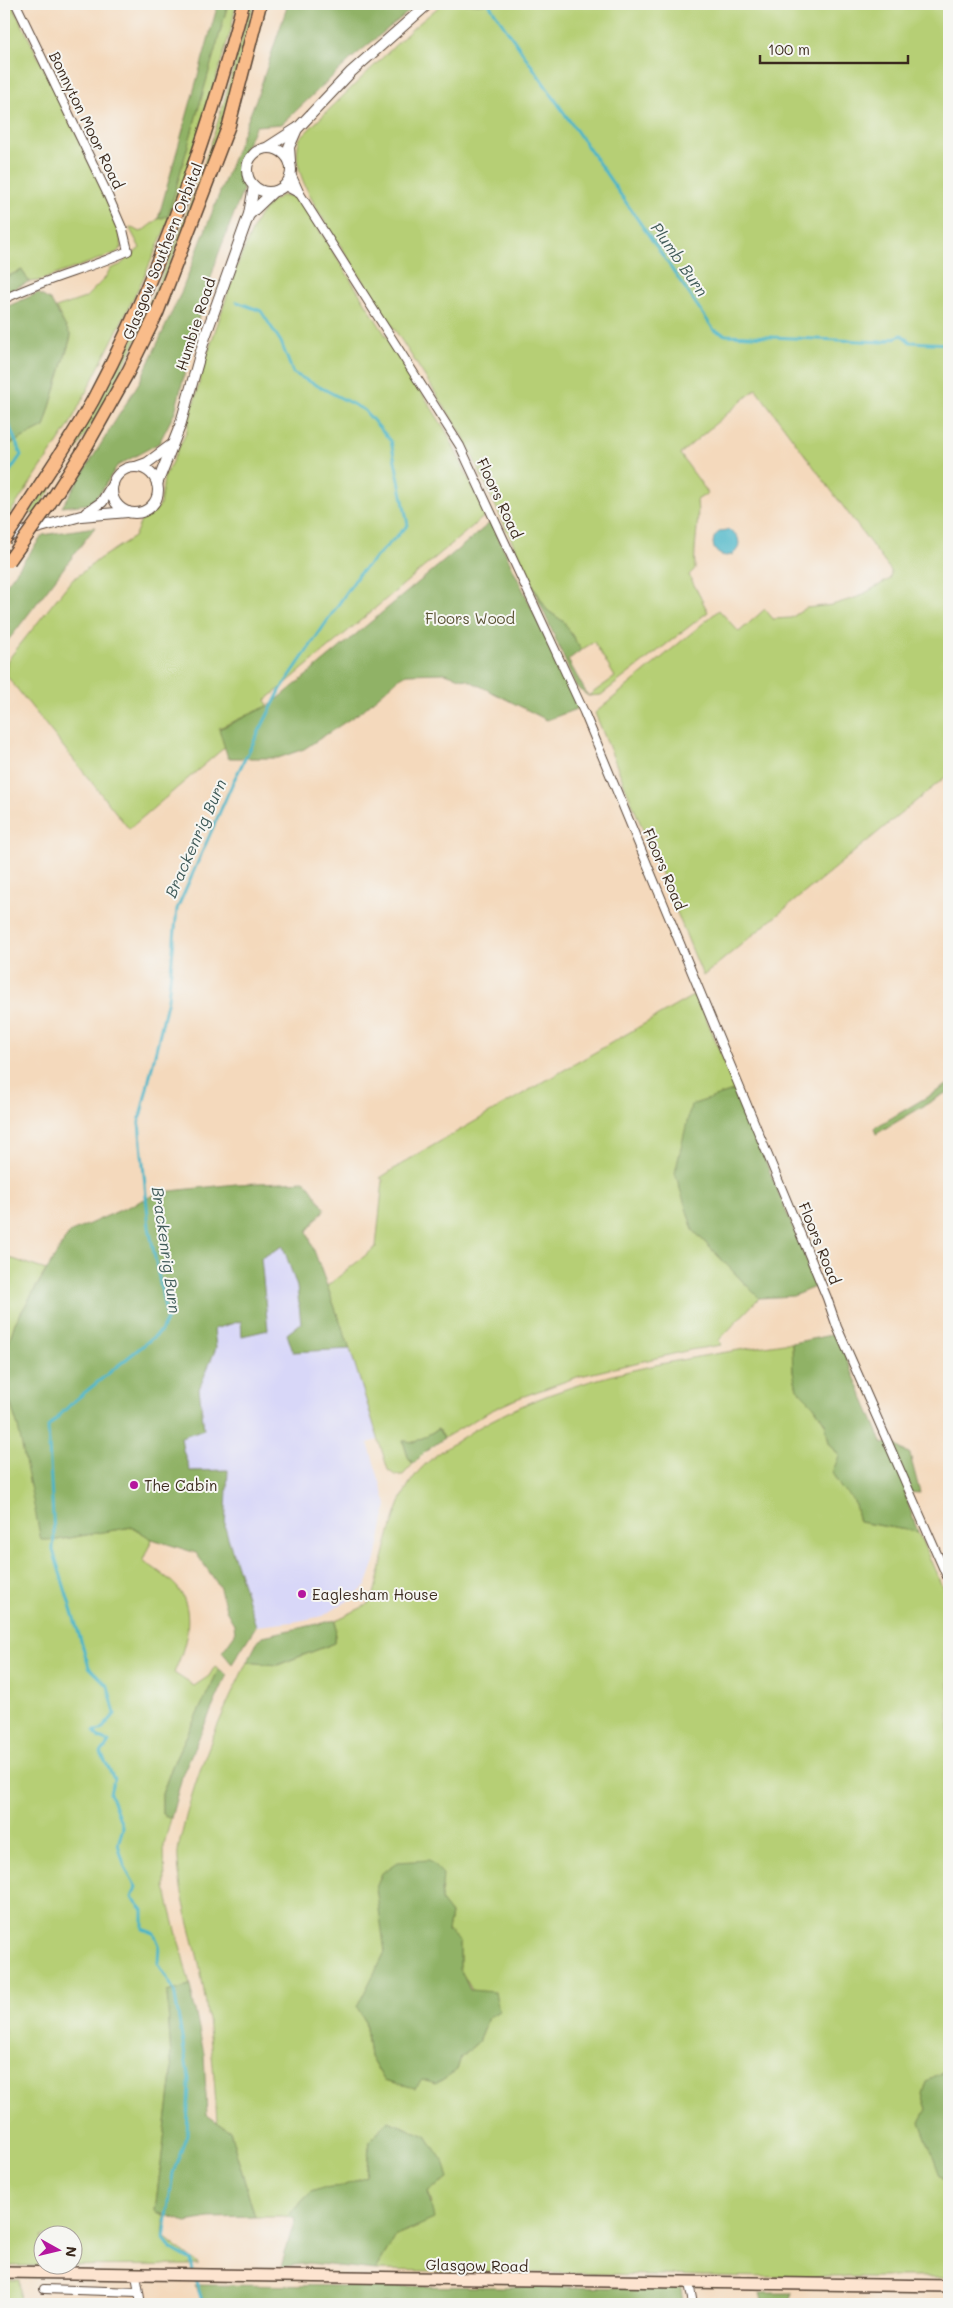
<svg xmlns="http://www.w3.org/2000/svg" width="953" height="2308" viewBox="0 0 953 2308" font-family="Mali,sans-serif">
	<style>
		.built { fill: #d8d7f8 }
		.green { fill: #b6cf74; stroke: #787c49; fill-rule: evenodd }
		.forest { fill: #90b266; stroke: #666e42 }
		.water { fill: #4ab5c7; stroke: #427072 }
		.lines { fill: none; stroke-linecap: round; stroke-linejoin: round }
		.stream { stroke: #4ab5c7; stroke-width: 3 }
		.minor-casing { stroke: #574436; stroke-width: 10 }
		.tertiary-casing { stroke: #574436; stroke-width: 12 }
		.secondary-casing { stroke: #574436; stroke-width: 14 }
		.trunk-casing { stroke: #574436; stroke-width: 15 }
		.minor { stroke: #fff; stroke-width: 8 }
		.tertiary { stroke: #fff; stroke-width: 10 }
		.secondary { stroke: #fde4d0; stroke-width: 11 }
		.trunk { stroke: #f9bc8a; stroke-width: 12 }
		.trunk-bridge-casing { stroke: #574436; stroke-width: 15; stroke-linecap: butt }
		.trunk-bridge { stroke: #f9bc8a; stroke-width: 12 }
		.poi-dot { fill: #b5179e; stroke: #f6f6f2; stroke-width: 2 }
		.labels { text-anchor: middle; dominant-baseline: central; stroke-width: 4; stroke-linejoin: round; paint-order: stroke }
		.street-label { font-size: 15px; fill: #3b2a1e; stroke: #f6f6f2 }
		.park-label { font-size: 15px; fill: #5a5334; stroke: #f6f6f2 }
		.poi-label { font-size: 15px; fill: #3b2a1e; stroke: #f6f6f2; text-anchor: start }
		.water-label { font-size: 16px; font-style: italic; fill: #405b59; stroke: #f6f6f2 }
	</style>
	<rect width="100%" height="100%" fill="#f6f6f2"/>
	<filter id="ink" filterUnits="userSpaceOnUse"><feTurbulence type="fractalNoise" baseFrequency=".02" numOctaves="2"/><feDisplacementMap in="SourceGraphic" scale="10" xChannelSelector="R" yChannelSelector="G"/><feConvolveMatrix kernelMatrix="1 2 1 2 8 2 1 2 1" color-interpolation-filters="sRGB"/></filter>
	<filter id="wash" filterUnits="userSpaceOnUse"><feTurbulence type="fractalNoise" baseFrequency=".0096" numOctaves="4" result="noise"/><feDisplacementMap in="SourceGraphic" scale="20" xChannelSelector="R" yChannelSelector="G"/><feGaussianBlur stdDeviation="1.12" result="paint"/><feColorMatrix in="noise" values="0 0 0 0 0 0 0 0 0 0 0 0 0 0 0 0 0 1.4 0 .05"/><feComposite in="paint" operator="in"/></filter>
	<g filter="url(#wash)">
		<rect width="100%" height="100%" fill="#f4d9bc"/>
		<!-- built -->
		<polygon class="built" points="284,1246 297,1287 301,1323 287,1334 293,1352 350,1349 378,1440 368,1443 387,1505 376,1559 366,1586 351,1599 323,1616 293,1622 256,1626 225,1528 228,1470 190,1471 183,1450 181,1437 204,1428 199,1389 216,1348 214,1329 242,1321 268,1330 261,1258"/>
		<!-- green -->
		<g class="green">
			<path d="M 4,4 L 12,4 L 102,186 C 107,206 120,226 122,247 L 116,253 L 38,281 L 29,282 L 22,270 L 4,278 Z"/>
			<polygon points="228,4 236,4 231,30 179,198 143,279 69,426 4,522 4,447 44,427 71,337 56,308 85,298 105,278 110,269 120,265 140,248 129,227 141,232 158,219 168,216"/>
			<path d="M 250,4 L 254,4 C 223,135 177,264 114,384 C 91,428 63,471 35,513 L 29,514 C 83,434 130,351 167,263 C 202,180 229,91 250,4 Z"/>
			<path d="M 442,4 L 949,4 L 949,774 L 703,976 L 595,713 L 719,610 L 739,632 L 765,609 L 773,619 L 791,618 L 806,608 L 832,605 L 858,597 L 890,579 L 891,571 L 756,389 L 680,454 L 708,493 L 697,500 C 700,524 693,545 695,569 L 689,575 L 708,612 L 601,695 L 588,696 L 615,677 L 594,642 L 581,650 L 564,622 L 547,610 L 529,578 L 462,434 L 318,211 C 306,188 291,164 300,138 L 412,29 Z"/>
			<polygon points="281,196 292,196 303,204 446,431 486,515 266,700 268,706 219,728 225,747 129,829 6,675 7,661 70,582 99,559 134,537 142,519 152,515 160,505 164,478 186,433 205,361 237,266 258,217 271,202"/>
			<polygon points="696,994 736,1090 691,1105 693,1230 759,1298 719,1340 721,1345 690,1350 580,1376 516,1399 490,1411 444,1438 438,1429 415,1442 403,1441 408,1457 413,1464 403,1475 395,1475 388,1470 350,1349 327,1286 376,1247 383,1180 380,1178 408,1160"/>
			<polygon points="4,1256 46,1270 15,1323 4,1357"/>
			<path d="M 784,1343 L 792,1343 L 793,1371 L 797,1389 L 814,1406 L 825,1423 L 829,1442 L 839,1456 L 841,1488 L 854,1501 L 859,1522 L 918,1532 L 949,1602 L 949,2071 L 942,2073 L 922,2094 L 927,2109 L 939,2173 L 949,2186 L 949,2277 L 767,2277 L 376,2270 L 396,2236 L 418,2227 L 432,2203 L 428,2191 L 444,2164 L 426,2136 L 388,2121 L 370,2140 L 366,2176 L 343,2186 L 323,2188 L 311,2192 L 287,2217 L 255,2217 L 230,2131 L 217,2122 C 214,2068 209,2016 199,1963 C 191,1929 179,1894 178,1859 C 177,1849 181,1838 183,1829 C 196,1771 221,1715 247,1662 L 278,1665 L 335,1643 L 336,1620 L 367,1605 L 374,1594 C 383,1562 394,1502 414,1477 C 424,1463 440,1452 454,1443 C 548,1378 674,1360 784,1343 ZM 443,1888 L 440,1901 L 451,1914 L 448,1931 L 460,1942 L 460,1969 L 488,2018 L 478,2042 L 461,2057 L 457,2070 L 422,2080 L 384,2080 L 370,2056 L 365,2021 L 373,1977 L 385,1952 L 383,1928 Z"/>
			<path d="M 4,1384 L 57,1540 L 132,1527 L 152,1539 L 143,1560 C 153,1568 168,1577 177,1587 C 197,1612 185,1648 174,1673 L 194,1686 L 209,1676 L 215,1666 L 219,1669 L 173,1764 L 162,1794 L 162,1814 L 171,1818 L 164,1845 L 165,1887 L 190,1986 L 167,1992 L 172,2075 L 155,2211 L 165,2215 L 163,2236 L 199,2265 L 4,2266 ZM 42,2236 L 72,2236 L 72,2266 L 42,2266 Z"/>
			<polygon points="4,2280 19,2280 21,2304 4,2304"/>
		</g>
		<!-- forest -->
		<g class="forest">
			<polygon points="218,4 228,4 168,216 158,219"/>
			<polygon points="288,4 418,4 352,58 282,124 256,126 238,162 243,190 218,255 199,316 175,412 159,443 117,466 101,492 88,504 62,507 140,381 181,293 258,94"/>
			<polygon points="22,270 29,282 4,293 4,278"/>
			<polygon points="38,293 51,301 71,336 44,427 4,447 4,308"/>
			<polygon points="491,522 579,708 547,720 468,680 444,673 407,674 398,679 362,711 304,749 278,758 228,758 219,729 272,704"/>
			<polygon points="95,527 14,633 4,645 4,588 43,535"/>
			<polygon points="529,578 547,610 564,622 581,650 568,660 588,696 576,686"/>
			<polygon points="949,1084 949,1091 876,1134 874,1128"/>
			<polygon points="736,1090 817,1286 793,1296 759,1298 693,1230 675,1173 691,1105"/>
			<polygon points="306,1181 325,1209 307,1231 350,1349 293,1352 287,1334 301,1323 297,1287 283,1246 261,1258 268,1330 242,1336 241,1321 214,1329 216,1348 199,1389 204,1429 181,1437 183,1450 190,1471 228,1470 225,1528 256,1626 232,1664 222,1652 235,1634 234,1624 227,1612 219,1586 196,1553 152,1539 132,1527 57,1540 41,1540 18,1427 4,1384 4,1357 15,1323 69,1233 161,1192 236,1184"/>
			<polygon points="836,1334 883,1444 892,1442 910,1455 920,1493 904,1492 918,1532 859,1522 854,1501 841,1488 832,1473 839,1456 829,1442 825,1423 814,1406 797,1389 793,1371 792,1343"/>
			<polygon points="438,1429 444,1438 425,1452 413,1464 408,1457 403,1441 415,1442"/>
			<polygon points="336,1620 335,1643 277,1665 247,1662 257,1643 263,1636"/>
			<polygon points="219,1669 227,1675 183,1773 171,1818 162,1814 162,1794 173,1764"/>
			<polygon points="429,1860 443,1874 441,1901 451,1914 448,1931 460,1942 460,1969 470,1990 495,1992 499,2011 488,2018 478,2042 461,2057 457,2070 436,2084 422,2080 415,2088 384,2080 370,2056 365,2021 357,2007 385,1952 376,1888 382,1873 398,1862"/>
			<polygon points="190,1986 204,2054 207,2115 230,2131 255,2217 209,2218 186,2222 155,2211 172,2075 167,1992"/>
			<polygon points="949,2071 949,2186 939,2173 920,2122 927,2109 922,2094 926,2081"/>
			<polygon points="388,2121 426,2136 445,2164 449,2179 428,2191 434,2219 396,2236 376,2270 309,2263 281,2267 295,2219 287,2217 311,2192 323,2188 343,2186 366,2176 370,2140"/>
			<polygon points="194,2285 681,2288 683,2303 652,2304 206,2304"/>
			<polygon points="760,2293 792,2293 790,2304 763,2304"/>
		</g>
		<!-- water -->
		<circle class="water" cx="726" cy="543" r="13"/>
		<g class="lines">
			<!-- stream -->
			<g class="stream">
				<polyline points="489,4 714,330 726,335 883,342 902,335 910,342 949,344"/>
				<polyline points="4,412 21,455 4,480"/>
				<polyline points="193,2272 191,2260 172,2249 164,2239 173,2173 187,2135 189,2080 174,1990 158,1963 159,1945 154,1933 143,1929 143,1910 132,1897 136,1887 125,1868 118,1844 123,1828 110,1793 114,1779 101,1753 109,1742 99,1738 94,1731 101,1730 115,1714 108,1686 89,1667 53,1550 54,1535 48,1427 73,1402 161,1331 167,1319 149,1227 139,1122 168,999 177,909 234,780 281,689 359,574 408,525 391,441 364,410 293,373 281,342 261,311 237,302"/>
				<polyline points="195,2278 203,2304"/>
			</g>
		</g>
	</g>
	<g filter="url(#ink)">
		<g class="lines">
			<defs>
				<g id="minor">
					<polyline points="291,174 300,194 460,446 584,712 827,1298 837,1327 949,1581"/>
					<polyline points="285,186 300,194"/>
					<path d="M 4,299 C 44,279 88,269 128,251 L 123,230 L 106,191 L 16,4"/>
					<polyline points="136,2275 141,2304"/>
					<polyline points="689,2283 693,2304"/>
					<polyline points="44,2289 138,2292"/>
				</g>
				<g id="tertiary">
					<polyline points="268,147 296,129"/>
					<circle cx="269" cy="170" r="22"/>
					<polyline points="290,161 289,147 297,129 351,72 428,4"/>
					<polyline points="250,214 273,192"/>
					<polyline points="136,467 147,463 170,446"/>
					<circle cx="135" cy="490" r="23"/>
					<polyline points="157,484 180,426 205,337 249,214 254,186"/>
					<polyline points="86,513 102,502 113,484"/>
					<polyline points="4,537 81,516 128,512"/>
				</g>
				<polyline id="secondary" points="4,2272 949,2286"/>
				<g id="trunk">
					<polyline points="48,506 87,445 128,372 157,313 229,125 260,4"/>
					<path d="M 19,518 C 43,479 71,440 93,400 C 160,274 206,141 243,4"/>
				</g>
			</defs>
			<!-- minor casing -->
			<use href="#minor" class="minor-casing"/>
			<!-- tertiary casing -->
			<use href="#tertiary" class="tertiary-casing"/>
			<!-- secondary casing -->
			<use href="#secondary" class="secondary-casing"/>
			<!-- trunk casing -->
			<use href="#trunk" class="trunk-casing"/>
			<!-- minor -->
			<use href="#minor" class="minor"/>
			<!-- tertiary -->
			<use href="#tertiary" class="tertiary"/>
			<!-- secondary -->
			<use href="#secondary" class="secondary"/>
			<!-- trunk -->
			<use href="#trunk" class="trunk"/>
			<defs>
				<g id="trunk-bridge">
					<polyline points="4,540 19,518"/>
					<polyline points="9,561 48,506"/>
				</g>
			</defs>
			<!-- trunk-bridge casing -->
			<use href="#trunk-bridge" class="trunk-bridge-casing"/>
			<!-- trunk-bridge -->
			<use href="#trunk-bridge" class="trunk-bridge"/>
		</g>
	</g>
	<!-- markers -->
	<g class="poi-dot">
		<circle cx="134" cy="1485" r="5"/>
		<circle cx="302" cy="1594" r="5"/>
	</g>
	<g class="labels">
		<!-- street labels -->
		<g class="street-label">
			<text transform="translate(87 120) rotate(64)">Bonnyton Moor Road</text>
			<text transform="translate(162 251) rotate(-68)">Glasgow Southern Orbital</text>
			<text transform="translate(195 324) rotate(-72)">Humbie Road</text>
			<text transform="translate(500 498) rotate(65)">Floors Road</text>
			<text transform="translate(665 869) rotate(67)">Floors Road</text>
			<text transform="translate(820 1243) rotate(68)">Floors Road</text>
			<text transform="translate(477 2265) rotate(1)">Glasgow Road</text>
		</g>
		<!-- park labels -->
		<g class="park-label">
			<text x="470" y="618">Floors Wood</text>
		</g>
		<!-- poi labels -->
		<g class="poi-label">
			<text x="144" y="1485">The Cabin</text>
			<text x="312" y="1594">Eaglesham House</text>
		</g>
		<!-- water labels -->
		<g class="water-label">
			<text transform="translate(680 259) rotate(55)">Plumb Burn</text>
			<text transform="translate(195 838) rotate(-66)">Brackenrig Burn</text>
			<text transform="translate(167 1250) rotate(82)">Brackenrig Burn</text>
		</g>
	</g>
	<!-- margin -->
	<rect width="953" height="2308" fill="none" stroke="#f6f6f2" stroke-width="20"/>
	<!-- north arrow -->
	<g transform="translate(58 2250) rotate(98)"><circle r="24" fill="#f6f6f2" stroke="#aba49d"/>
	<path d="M0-4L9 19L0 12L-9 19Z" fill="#b5179e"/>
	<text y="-8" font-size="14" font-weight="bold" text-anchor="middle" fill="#3b2a1e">N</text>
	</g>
	<!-- scale -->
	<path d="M760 55v8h148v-8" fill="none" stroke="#3b2a1e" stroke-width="2.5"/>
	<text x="768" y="55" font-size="15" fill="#3b2a1e" stroke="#f6f6f2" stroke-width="4" paint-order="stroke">100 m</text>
</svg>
